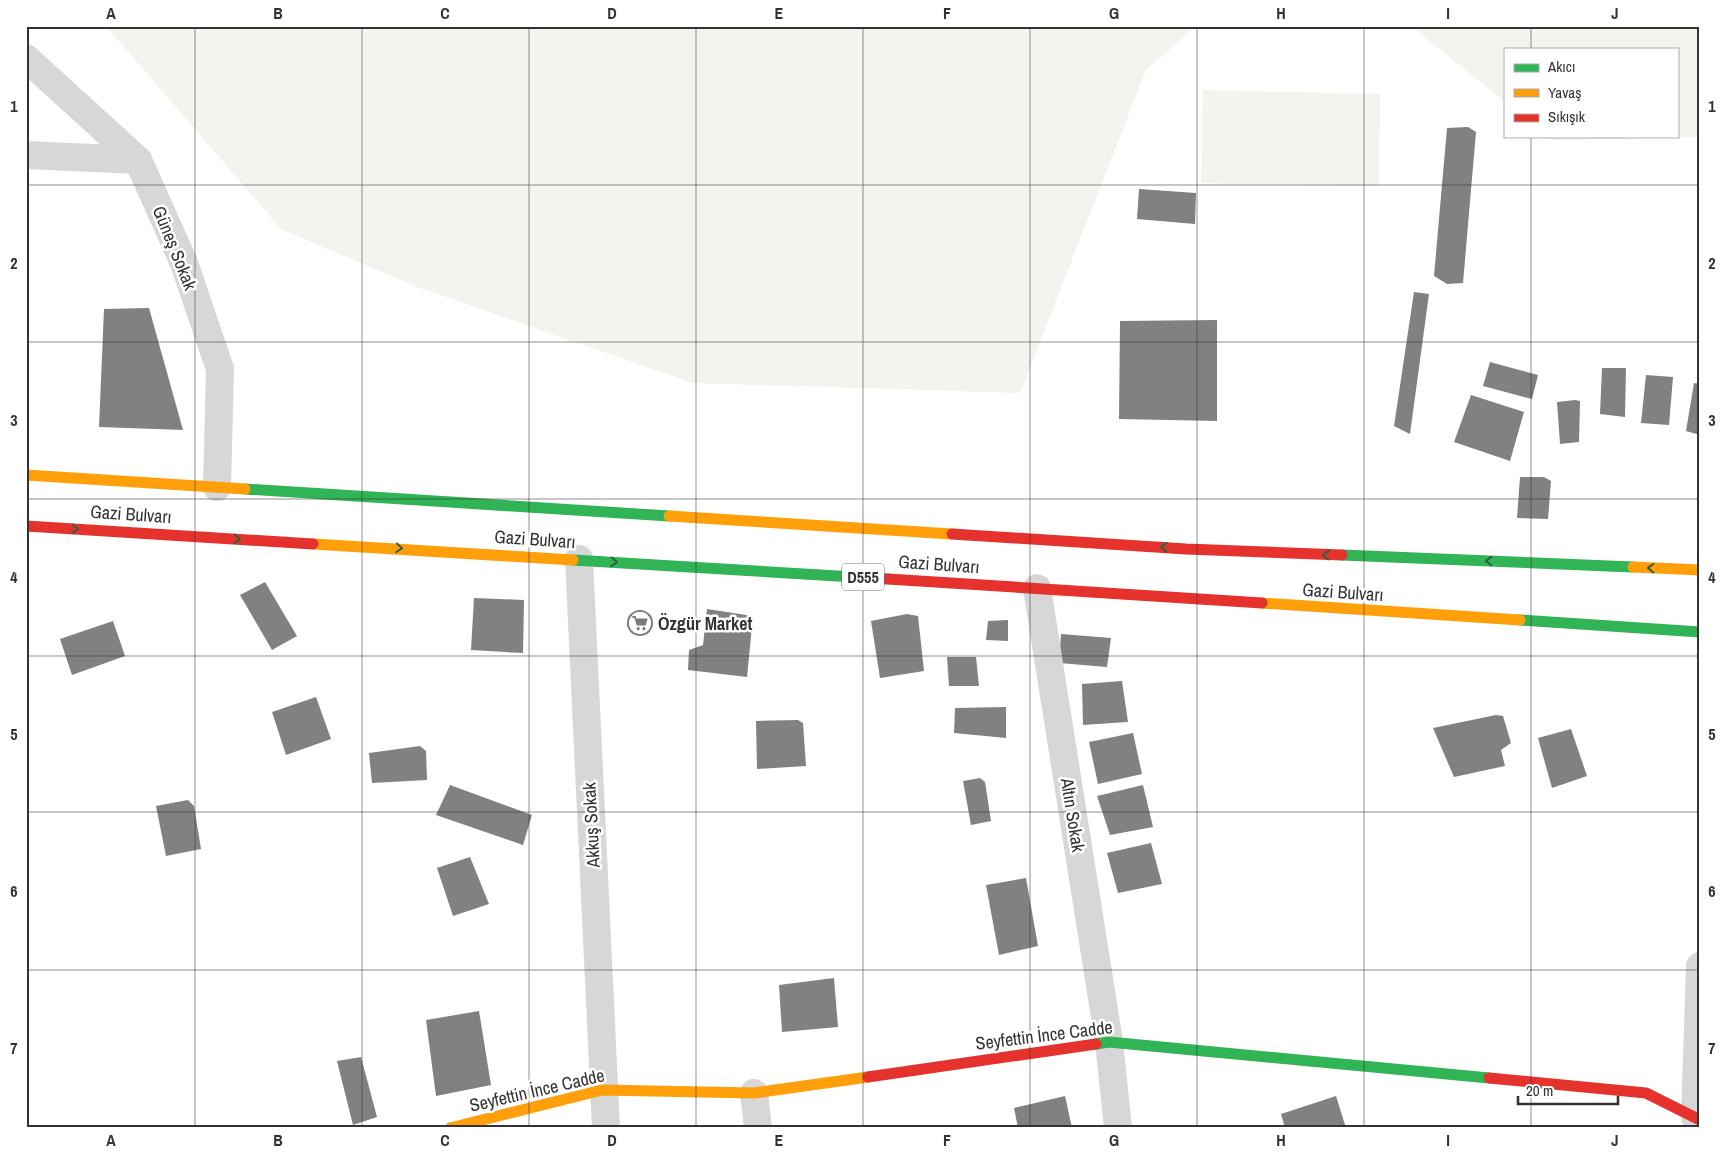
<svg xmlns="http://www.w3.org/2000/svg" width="1726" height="1154" viewBox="0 0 1726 1154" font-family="'Archivo Narrow',sans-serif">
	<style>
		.green { fill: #f1f5ed }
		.building { fill: #818181 }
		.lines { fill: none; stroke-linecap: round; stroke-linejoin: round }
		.street { stroke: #d7d7d7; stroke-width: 28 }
		.fast { stroke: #30b455; stroke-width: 11 }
		.slow { stroke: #ff9f0a; stroke-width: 11 }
		.jam { stroke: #e5322d; stroke-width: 11 }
		.oneway { stroke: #32603f }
		.grid { fill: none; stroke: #333; stroke-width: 1; stroke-opacity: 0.55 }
		.labels { text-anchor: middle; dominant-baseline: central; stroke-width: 5; stroke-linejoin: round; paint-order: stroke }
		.shield { fill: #fff; stroke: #707070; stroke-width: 1 }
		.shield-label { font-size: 16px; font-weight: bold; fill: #333 }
		.street-label { font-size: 18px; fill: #333; stroke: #fff }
		.poi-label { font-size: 18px; font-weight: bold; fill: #333; stroke: #fff; text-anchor: start }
		.neatline { fill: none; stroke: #333; stroke-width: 2 }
		.grid-label { font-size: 16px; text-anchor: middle; font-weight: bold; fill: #333 }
	</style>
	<rect width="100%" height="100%" fill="#fff"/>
	<!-- green -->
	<g class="green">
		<polygon points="106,26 1196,26 1146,70 1020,393 693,383 417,287 281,229"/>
		<polygon points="1388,26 1700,26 1700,137 1552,140 1547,136 1677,136 1677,49 1505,49 1505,102 1416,30"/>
		<polygon points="1203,90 1380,94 1379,186 1201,183"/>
	</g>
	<!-- building -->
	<g class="building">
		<polygon points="1468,127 1476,132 1463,283 1447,284 1434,276 1447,128"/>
		<polygon points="1139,189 1196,193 1195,224 1137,219"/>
		<polygon points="1414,292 1429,294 1410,434 1394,426"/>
		<polygon points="149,308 183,430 99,427 104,309"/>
		<polygon points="1217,320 1217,421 1119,419 1120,321"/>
		<polygon points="1490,362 1538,375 1532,399 1483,386"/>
		<polygon points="1602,368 1626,368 1625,417 1600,414"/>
		<polygon points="1646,375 1673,377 1669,425 1641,423"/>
		<polygon points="1694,383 1700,384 1700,435 1686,431"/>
		<polygon points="1471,395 1524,412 1510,461 1454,442"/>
		<polygon points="1575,400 1580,401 1579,442 1560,444 1557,402"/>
		<polygon points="1520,477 1544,477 1551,481 1548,519 1517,518"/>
		<polygon points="265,582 297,636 272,650 240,595"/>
		<polygon points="474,598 524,600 523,653 471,650"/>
		<polygon points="707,609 753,616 747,677 688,670 689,650 703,645"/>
		<polygon points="907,614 918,616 924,671 880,678 871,621"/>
		<polygon points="1008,620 1008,641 986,640 988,621"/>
		<polygon points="113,621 125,656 72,675 60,639"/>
		<polygon points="1061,634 1111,638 1107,667 1059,663"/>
		<polygon points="947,657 976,657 979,686 949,686"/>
		<polygon points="1122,681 1128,722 1083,725 1082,684"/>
		<polygon points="316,697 331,739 286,755 272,712"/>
		<polygon points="1006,707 1006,738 954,733 955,708"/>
		<polygon points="1496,715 1503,716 1511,743 1501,750 1505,766 1454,777 1433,728"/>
		<polygon points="798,720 803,723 806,766 757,769 756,721"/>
		<polygon points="1571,729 1587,776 1552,788 1538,738"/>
		<polygon points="1133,733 1142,774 1098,784 1089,742"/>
		<polygon points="420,746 426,751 427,780 372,783 369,753"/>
		<polygon points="980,778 985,782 991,821 971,825 963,781"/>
		<polygon points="450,785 532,815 523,845 436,815"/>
		<polygon points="1143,785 1153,827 1110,835 1097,796"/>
		<polygon points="188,800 194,806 201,849 166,856 156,806"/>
		<polygon points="1151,843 1162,884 1118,893 1107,853"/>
		<polygon points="470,857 489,904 453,916 437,868"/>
		<polygon points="1026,878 1038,946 999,955 986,885"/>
		<polygon points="834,978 838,1027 782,1032 779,985"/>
		<polygon points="479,1011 491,1085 436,1096 426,1020"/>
		<polygon points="361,1057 377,1117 353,1125 337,1061"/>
		<polygon points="1065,1096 1072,1128 1018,1128 1014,1108"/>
		<polygon points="1336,1096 1346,1128 1285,1128 1281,1114"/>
	</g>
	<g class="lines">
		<!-- street -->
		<g class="street">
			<polyline points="26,58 138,160 184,263 220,369 217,487"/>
			<polyline points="26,155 138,160"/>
			<polyline points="579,559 606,1128"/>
			<polyline points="1037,588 1109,1042 1118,1128"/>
			<polyline points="754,1093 758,1128"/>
			<polyline points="1695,1117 1700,966"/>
		</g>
		<!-- fast -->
		<g class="fast">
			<polyline points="245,489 669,516"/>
			<polyline points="1342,555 1633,567"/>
			<polyline points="573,560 888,579"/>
			<polyline points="1520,620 1700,632"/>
			<polyline points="1096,1044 1109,1042 1489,1078"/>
		</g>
		<!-- slow -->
		<g class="slow">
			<polyline points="26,475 245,489"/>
			<polyline points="669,516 952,534"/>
			<polyline points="313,544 573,560"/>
			<polyline points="1633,567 1700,570"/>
			<polyline points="1262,603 1520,620"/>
			<polyline points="450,1128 602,1090 754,1093 868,1077"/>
		</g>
		<!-- jam -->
		<g class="jam">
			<polyline points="26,526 313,544"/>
			<polyline points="952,534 1186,549 1342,555"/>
			<polyline points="888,579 1262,603"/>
			<polyline points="868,1077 1096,1044"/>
			<polyline points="1489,1078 1646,1093 1700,1120"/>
		</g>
	</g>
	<!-- one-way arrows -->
	<defs><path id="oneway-chevron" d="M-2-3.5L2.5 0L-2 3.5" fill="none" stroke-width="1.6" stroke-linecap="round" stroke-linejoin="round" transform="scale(1.25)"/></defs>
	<g class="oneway">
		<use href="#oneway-chevron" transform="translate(75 529) rotate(4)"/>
		<use href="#oneway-chevron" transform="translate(237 539) rotate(4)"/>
		<use href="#oneway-chevron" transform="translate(1164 547) rotate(-176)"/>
		<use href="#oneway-chevron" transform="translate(399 548) rotate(4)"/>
		<use href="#oneway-chevron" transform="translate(1326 555) rotate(-178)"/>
		<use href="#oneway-chevron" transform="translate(1489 561) rotate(-178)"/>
		<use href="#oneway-chevron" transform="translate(614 562) rotate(4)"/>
		<use href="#oneway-chevron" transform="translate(1651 568) rotate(-178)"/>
	</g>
	<!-- grid -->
	<path class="grid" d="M 195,26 L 195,1128M 362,26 L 362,1128M 529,26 L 529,1128M 696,26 L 696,1128M 863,26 L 863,1128M 1030,26 L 1030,1128M 1197,26 L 1197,1128M 1364,26 L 1364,1128M 1531,26 L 1531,49M 1531,136 L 1531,1128M 26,185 L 1700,185M 26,342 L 1700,342M 26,499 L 1700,499M 26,656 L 1700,656M 26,812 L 1700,812M 26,970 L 1700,970"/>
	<!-- icons -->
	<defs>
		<symbol id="supermarket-ring" viewBox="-11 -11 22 22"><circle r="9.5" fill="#fff" stroke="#7a7a7a" stroke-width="1.5"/><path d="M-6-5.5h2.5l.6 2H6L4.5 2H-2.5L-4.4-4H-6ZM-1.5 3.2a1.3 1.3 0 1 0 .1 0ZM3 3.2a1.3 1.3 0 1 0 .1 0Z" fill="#7a7a7a"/></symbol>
	</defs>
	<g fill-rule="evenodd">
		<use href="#supermarket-ring" x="626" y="609" width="28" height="28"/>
	</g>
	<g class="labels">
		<!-- shield labels -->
		<rect class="shield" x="842" y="563.5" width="42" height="27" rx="4"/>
		<g class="shield-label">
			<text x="863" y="577">D555</text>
		</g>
		<!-- street labels -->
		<g class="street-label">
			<text transform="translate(175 248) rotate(68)">Güneş Sokak</text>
			<text transform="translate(131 514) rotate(4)">Gazi Bulvarı</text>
			<text transform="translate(535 539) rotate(4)">Gazi Bulvarı</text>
			<text transform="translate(939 564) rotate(4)">Gazi Bulvarı</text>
			<text transform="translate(1343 592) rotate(4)">Gazi Bulvarı</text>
			<text transform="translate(1073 815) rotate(81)">Altın Sokak</text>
			<text transform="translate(591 825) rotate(-93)">Akkuş Sokak</text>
			<text transform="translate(1044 1035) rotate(-7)">Seyfettin İnce Cadde</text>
			<text transform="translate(537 1090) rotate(-13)">Seyfettin İnce Cadde</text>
		</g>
		<!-- poi labels -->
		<g class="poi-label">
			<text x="658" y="623">Özgür Market</text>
		</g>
	</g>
	<!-- border -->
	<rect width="1726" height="1154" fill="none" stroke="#ffffff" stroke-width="55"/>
	<!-- legend -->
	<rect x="1504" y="48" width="175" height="90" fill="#ffffff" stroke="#adadad"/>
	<rect x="1514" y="64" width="25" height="8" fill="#30b455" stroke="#adadad"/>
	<text x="1548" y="72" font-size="15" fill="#333333">Akıcı</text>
	<rect x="1514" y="89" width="25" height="8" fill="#ff9f0a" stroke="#adadad"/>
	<text x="1548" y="98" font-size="15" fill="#333333">Yavaş</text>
	<rect x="1514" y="114" width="25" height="8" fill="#e5322d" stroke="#adadad"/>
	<text x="1548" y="122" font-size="15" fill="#333333">Sıkışık</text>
	<!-- scale -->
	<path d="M1518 1096v8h100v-8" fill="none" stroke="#333333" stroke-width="2.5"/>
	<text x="1526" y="1096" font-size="15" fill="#333333" stroke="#ffffff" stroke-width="4" paint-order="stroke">20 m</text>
	<rect x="28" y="28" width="1670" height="1098" class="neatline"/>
	<g class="grid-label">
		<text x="111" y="19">A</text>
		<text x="278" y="19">B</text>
		<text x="445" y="19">C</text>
		<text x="612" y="19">D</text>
		<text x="779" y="19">E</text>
		<text x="947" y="19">F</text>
		<text x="1114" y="19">G</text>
		<text x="1281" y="19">H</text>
		<text x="1448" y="19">I</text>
		<text x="1615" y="19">J</text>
		<text x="14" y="112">1</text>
		<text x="1712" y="112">1</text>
		<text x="14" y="269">2</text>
		<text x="1712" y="269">2</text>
		<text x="14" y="426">3</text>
		<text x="1712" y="426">3</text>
		<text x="14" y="583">4</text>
		<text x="1712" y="583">4</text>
		<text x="14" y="740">5</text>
		<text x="1712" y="740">5</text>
		<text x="14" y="897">6</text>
		<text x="1712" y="897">6</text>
		<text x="14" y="1054">7</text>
		<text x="1712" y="1054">7</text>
		<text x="111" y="1146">A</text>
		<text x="278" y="1146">B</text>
		<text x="445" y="1146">C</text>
		<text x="612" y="1146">D</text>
		<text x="779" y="1146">E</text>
		<text x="947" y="1146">F</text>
		<text x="1114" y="1146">G</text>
		<text x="1281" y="1146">H</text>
		<text x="1448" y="1146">I</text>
		<text x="1615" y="1146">J</text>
	</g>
</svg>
